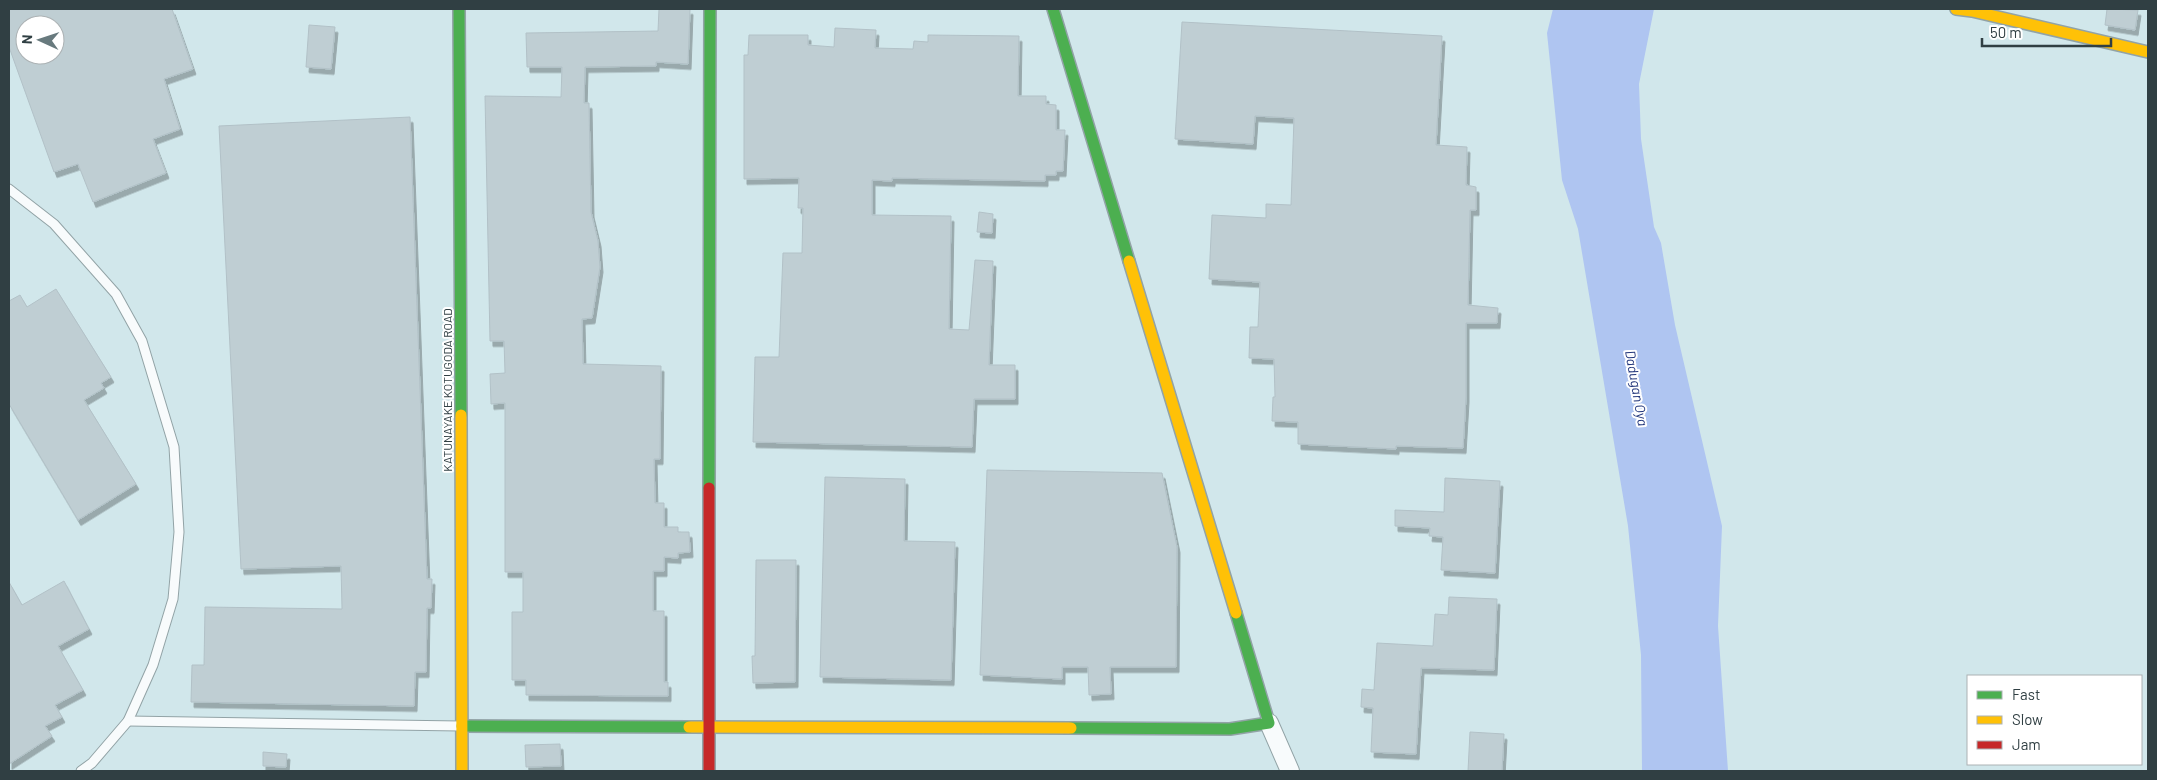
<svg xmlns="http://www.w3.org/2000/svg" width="2157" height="780" viewBox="0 0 2157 780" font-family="Barlow,sans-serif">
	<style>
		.water { fill: #afc5f1 }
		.building { fill: #bfced3; stroke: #b2c1c7; fill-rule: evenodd; filter: url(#shadow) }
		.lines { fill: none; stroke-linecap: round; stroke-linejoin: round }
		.lane-casing { stroke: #92a3a6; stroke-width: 11 }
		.street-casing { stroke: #92a3a6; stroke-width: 20 }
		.fast-casing { stroke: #92a3a6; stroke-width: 14 }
		.slow-casing { stroke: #92a3a6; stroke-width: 14 }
		.jam-casing { stroke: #92a3a6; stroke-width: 14 }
		.lane { stroke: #f8fbfc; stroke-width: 9 }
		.street { stroke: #f8fbfc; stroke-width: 18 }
		.fast { stroke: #4caf50; stroke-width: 11 }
		.slow { stroke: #ffc107; stroke-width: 11 }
		.jam { stroke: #c62828; stroke-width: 11 }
		.labels { text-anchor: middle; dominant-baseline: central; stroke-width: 4; stroke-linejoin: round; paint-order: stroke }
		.street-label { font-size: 12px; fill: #303f43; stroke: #fff }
		.water-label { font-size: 14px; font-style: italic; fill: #22367b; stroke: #fff }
	</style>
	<defs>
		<filter id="shadow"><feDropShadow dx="3" dy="5.5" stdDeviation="0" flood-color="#0004"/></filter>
	</defs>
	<rect width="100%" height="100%" fill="#d1e7eb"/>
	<!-- water -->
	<polygon class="water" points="1553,9 1654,9 1639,84 1641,139 1654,227 1661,243 1675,325 1722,526 1718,626 1728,771 1642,771 1641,655 1628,526 1578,229 1562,180 1547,33"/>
	<!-- building -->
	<g class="building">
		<path d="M 9,9 L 172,9 L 193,69 L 164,79 L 180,129 L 153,139 L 166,173 L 93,202 L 78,164 L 54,172 L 9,47 ZM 25,25 L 55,25 L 55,55 L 25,55 Z"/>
		<polygon points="659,9 690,9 688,64 656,62 656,66 585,67 584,103 589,103 591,212 598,241 600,267 592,318 582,319 583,364 661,366 660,459 654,459 655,503 664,503 664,527 678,527 678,532 689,532 690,552 678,553 678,558 664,557 664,571 653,571 653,611 664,611 664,682 668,682 668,696 526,695 526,680 512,680 512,612 523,612 523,572 505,572 505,403 491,404 490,374 505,373 504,341 490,341 485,96 561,97 562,67 527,67 526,33 658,31"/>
		<polygon points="2107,9 2138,10 2135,30 2105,25"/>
		<polygon points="1182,22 1442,36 1436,145 1467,147 1466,185 1476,187 1476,210 1470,210 1468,305 1498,308 1497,323 1466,323 1466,397 1463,448 1396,446 1396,449 1298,444 1298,422 1272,421 1273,397 1275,397 1274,359 1249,358 1250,327 1258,327 1260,282 1209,279 1212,215 1266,218 1266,204 1291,205 1294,118 1255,116 1253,144 1175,139"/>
		<polygon points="309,25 335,27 331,69 306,67"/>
		<polygon points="835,28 876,30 875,48 913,49 914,41 928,42 928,35 1019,36 1018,96 1046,96 1046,104 1056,105 1056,130 1065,130 1063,171 1056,171 1056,175 1045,175 1045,181 892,178 892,181 872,180 872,215 951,216 949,329 969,330 975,260 993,261 989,365 1015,365 1015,399 974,399 972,447 753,442 755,357 779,357 783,253 802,253 803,208 798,208 799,178 744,179 744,55 748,55 749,35 808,35 808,45 834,47"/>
		<polygon points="410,117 427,579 432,579 431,608 427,608 426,672 415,672 414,706 191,702 192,665 204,665 205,607 342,609 341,566 241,569 219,126"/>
		<polygon points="979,212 993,214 992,233 977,232"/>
		<polygon points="56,289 111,377 101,383 104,388 84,400 136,484 78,520 9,404 9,301 20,295 27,307"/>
		<polygon points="987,470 1162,473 1177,547 1176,667 1110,667 1111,694 1089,695 1088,667 1062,667 1062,679 980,675"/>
		<polygon points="825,477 905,479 904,541 955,542 951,680 820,677"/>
		<polygon points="1445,478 1500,481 1495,573 1441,570 1443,537 1429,536 1430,528 1395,526 1395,510 1444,512"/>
		<polygon points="756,560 796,560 795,682 753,683 752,656 755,656"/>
		<polygon points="64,581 89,629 58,646 83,690 55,705 62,717 45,726 52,736 9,764 9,582 22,605"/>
		<polygon points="1449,597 1497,599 1494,670 1421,668 1416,754 1371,752 1373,708 1361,707 1362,689 1374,690 1377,643 1433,646 1435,614 1448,615"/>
		<polygon points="1470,732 1504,734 1502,771 1468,771"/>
		<polygon points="560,744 561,766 526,767 525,745"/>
		<polygon points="263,752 287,754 286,767 263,766"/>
	</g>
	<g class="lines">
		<defs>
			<g id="lane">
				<polyline points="9,189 54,224 116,294 142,341 174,447 179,532 173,599 153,665 128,721 92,763 81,771"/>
				<polyline points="128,721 460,726"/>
			</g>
			<polyline id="street" points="1269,723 1290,771"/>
			<g id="fast">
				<polyline points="459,9 461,415"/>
				<polyline points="1053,9 1129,261"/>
				<polyline points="709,488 710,9"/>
				<polyline points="462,726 689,727"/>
				<polyline points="1071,728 1230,729 1269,723 1236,613"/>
			</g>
			<g id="slow">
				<polyline points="1956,9 1972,11 2148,52"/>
				<polyline points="1129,261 1236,613"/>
				<polyline points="461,415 462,771"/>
				<polyline points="689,727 1071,728"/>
			</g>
			<polyline id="jam" points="709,771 709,488"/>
		</defs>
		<!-- lane casing -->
		<use href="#lane" class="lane-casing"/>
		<!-- street casing -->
		<use href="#street" class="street-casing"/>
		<!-- fast casing -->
		<use href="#fast" class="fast-casing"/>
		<!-- slow casing -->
		<use href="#slow" class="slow-casing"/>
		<!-- jam casing -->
		<use href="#jam" class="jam-casing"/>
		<!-- lane -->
		<use href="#lane" class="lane"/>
		<!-- street -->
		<use href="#street" class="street"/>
		<!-- fast -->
		<use href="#fast" class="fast"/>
		<!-- slow -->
		<use href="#slow" class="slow"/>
		<!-- jam -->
		<use href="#jam" class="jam"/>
	</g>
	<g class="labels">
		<!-- street labels -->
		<g class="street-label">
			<text transform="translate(447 390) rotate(-90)">KATUNAYAKE KOTUGODA ROAD</text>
		</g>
		<!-- water labels -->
		<g class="water-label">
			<text transform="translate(1637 388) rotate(80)">Dadugan Oya</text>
		</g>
	</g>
	<!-- border -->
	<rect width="2157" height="780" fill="none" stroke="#303f43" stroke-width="20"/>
	<!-- legend -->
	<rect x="1967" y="675" width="175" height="90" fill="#ffffff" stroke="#acb2b4"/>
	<rect x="1977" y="691" width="25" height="8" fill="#4caf50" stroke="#acb2b4"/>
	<text x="2012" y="700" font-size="15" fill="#303f43">Fast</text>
	<rect x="1977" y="716" width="25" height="8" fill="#ffc107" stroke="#acb2b4"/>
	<text x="2012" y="725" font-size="15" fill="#303f43">Slow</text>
	<rect x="1977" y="741" width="25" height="8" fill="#c62828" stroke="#acb2b4"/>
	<text x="2012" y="750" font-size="15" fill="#303f43">Jam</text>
	<!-- north arrow -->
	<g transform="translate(40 40) rotate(273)"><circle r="24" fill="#ffffff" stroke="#acb2b4"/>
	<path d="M0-4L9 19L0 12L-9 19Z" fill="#687a7e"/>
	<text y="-8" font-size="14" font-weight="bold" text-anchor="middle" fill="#303f43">N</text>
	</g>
	<!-- scale -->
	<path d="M1982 38v8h129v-8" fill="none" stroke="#303f43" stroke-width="2.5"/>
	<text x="1990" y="38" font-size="15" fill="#303f43" stroke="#ffffff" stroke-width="4" paint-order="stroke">50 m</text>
</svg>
